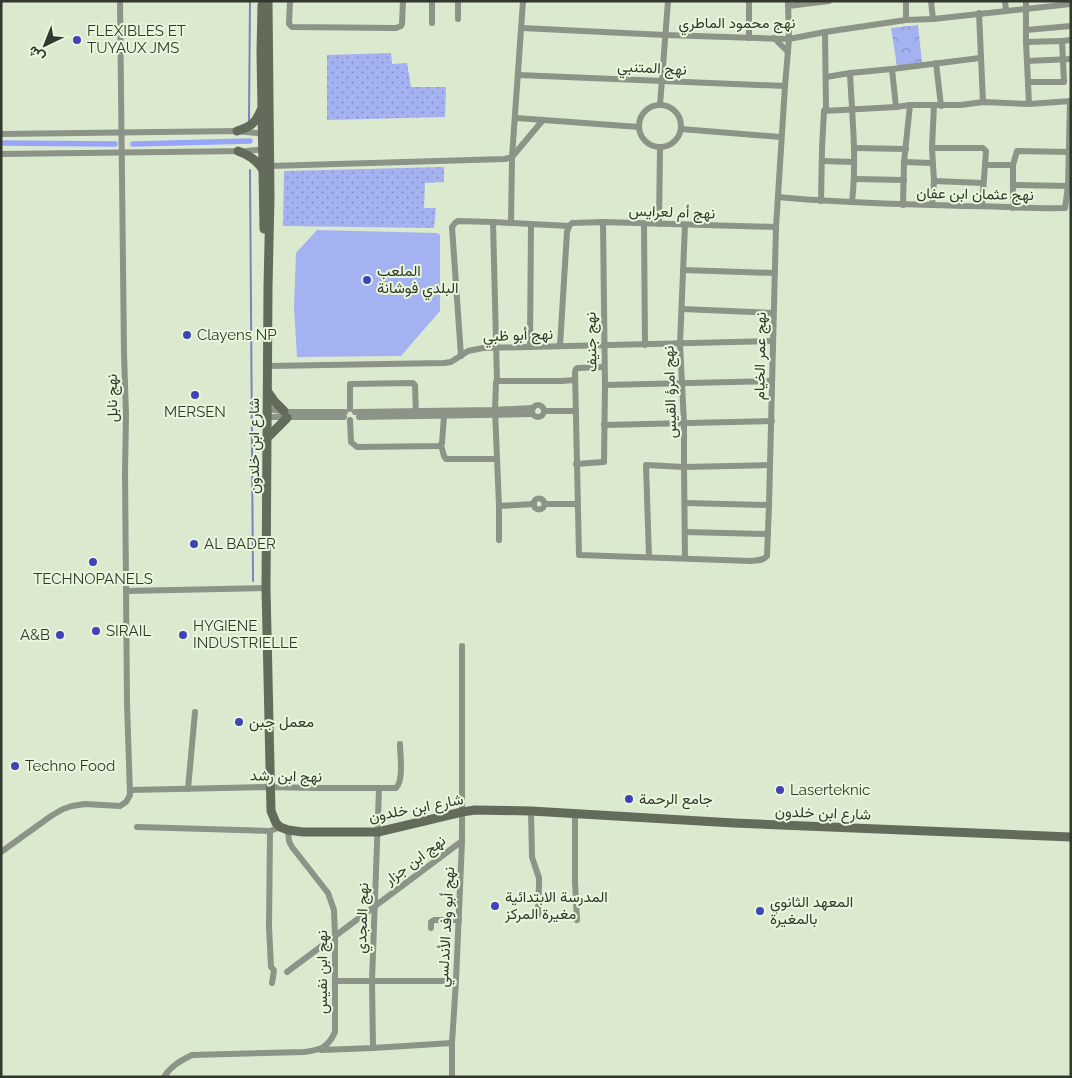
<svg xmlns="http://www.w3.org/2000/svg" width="1072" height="1078" viewBox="0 0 1072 1078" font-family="Raleway,Vazirmatn,sans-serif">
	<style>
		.grass { fill: url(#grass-dots) }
		.park { fill: url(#park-crowns) }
		.pitch { fill: #a5b2f1 }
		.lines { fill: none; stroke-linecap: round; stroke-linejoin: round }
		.stream { stroke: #7884bc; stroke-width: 2 }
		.canal { stroke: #96a5fa; stroke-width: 5.5 }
		.street { stroke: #8c9387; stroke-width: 6 }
		.secondary { stroke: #636c5b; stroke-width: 9 }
		.poi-dot { fill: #4043b8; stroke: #e8f7db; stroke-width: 2 }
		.labels { text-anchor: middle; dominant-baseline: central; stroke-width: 4; stroke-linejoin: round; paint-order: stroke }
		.street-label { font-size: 15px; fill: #32382d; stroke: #e8f7db }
		.poi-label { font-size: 15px; fill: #32382d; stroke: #e8f7db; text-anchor: start }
	</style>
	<defs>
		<pattern id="grass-dots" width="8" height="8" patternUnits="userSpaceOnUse" patternTransform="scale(1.25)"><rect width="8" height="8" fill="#a5b2f1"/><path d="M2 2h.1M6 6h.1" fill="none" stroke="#8792c4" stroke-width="1.8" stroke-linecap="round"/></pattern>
		<pattern id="park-crowns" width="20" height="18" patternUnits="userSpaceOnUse" patternTransform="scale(1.25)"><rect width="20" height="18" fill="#a5b2f1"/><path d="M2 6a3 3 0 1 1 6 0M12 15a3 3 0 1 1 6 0" fill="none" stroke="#8792c4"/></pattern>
	</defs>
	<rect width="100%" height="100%" fill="#dbeace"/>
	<!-- grass -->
	<g class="grass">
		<polygon points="391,53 392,64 407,63 411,87 446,87 445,117 327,120 327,55"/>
		<polygon points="444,167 444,182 425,183 424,208 436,208 434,228 283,226 284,171"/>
	</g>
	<!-- park -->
	<polygon class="park" points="918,25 922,63 897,66 891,28"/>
	<!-- pitch -->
	<polygon class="pitch" points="317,230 437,233 440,235 440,311 401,356 297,357 294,308 296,253"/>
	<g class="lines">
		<!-- stream -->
		<g class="stream">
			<polyline points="249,121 250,1"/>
			<polyline points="250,170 253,581"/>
		</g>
		<!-- canal -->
		<g class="canal">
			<polyline points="1,143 115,144"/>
			<polyline points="133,144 250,141"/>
		</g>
		<!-- street -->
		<g class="street">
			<polyline points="290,1 289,24 292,27 396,28 401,26 402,24 403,1"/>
			<polyline points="458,1 458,19"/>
			<polyline points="931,1 933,19"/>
			<polyline points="1005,1 1006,11"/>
			<polyline points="1026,1 1026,42 1029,104"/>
			<polyline points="788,6 829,1"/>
			<polyline points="979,13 983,102"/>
			<polyline points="906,20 906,1"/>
			<polyline points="432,23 432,1"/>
			<polyline points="522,28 665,35 789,39 825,32 906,20 933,19 1071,4"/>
			<polyline points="1026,30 1071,26"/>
			<polyline points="749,38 749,1"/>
			<polyline points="774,38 788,52"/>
			<polyline points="1062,41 1071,40"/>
			<polyline points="1026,42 1062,41 1064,82 1029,82"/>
			<polyline points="1027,61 1071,59"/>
			<polyline points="936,63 941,106"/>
			<polyline points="892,69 896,107"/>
			<path d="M 850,73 C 852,116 857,159 852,202"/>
			<polyline points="518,75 785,86"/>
			<polyline points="826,77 850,73 892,69 980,58"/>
			<polyline points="660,105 668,1"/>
			<circle cx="660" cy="126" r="21"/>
			<polyline points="824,111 896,107 910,105 961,105 983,102 1029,104 1071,101"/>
			<polyline points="516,118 639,127"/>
			<polyline points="681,129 781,137"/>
			<polyline points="1,134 237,131 265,134"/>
			<polyline points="854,148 906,149"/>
			<polyline points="932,148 983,148 986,151 982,206"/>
			<polyline points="1,154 246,151 265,149"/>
			<polyline points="822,161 854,162"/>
			<polyline points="904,162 932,163"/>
			<polyline points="985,165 1013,165"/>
			<polyline points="270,166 505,159 512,157 523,1"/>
			<polyline points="855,179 904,180"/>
			<polyline points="934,181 983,183"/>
			<polyline points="1013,185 1068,186"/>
			<path d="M 778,197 C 839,203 900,204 962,206 C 996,206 1031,209 1065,208 L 1068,186 L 1070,101"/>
			<polyline points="821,201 822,148 824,111 826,108 825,32"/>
			<polyline points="903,205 904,162 910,105"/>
			<polyline points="932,205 934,181 932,148 934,105"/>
			<polyline points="1013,208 1013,165 1017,151 1069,152"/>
			<polyline points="493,222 569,226"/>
			<polyline points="511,223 512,157 543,120"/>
			<polyline points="644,224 645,345"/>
			<polyline points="659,224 660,147"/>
			<polyline points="683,270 775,273"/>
			<polyline points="682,309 773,313"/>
			<polyline points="560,346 567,232 569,226 572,223 603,222 776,227"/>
			<polyline points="530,347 531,224"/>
			<polyline points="461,356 452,227 455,223 458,221 493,222 497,381"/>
			<polyline points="268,366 444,363 451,362 468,351 483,348 773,341"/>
			<path d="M 604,367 L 578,368 L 576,369 L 575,372 L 579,555 L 751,561 C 757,560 763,561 767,556 L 769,505 L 776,227 L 785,86 L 789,39 L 788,1"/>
			<polyline points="605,385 772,381"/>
			<circle cx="538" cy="411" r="6"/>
			<polyline points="268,409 287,412 345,412"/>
			<polyline points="350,409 350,384 413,383 415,385 416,415"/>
			<polyline points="544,411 576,411"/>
			<polyline points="355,412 492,410 533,408"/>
			<polyline points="268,417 344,417"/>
			<polyline points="359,417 532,414"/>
			<polyline points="350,420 351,442 357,447 440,446 442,443 444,416"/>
			<polyline points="604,425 772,421"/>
			<polyline points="441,445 444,456 446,459 497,459"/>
			<polyline points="576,464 604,462 605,385 603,222"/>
			<circle cx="539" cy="504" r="5.5"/>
			<polyline points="685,503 769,505"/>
			<polyline points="545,504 577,504"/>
			<polyline points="499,506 534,504"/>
			<polyline points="685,532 768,534"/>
			<polyline points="499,540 499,506 495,410 496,382 497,381 561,381 575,380"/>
			<polyline points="649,557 646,465 684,467 770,465"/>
			<polyline points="685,558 684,467 684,423 680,344 685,225"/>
			<polyline points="126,591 266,588"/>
			<polyline points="188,789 195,712"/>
			<path d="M 130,790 L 263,787 L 318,788 L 396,788 C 404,780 400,755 400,744"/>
			<polyline points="531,811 532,857 539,878 539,884 538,915"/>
			<polyline points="575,814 575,882 577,920"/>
			<polyline points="137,827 270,831"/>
			<polyline points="1,852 51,816 63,809 72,806 85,804 120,806 126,802 130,795 127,703 125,472 126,415 124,353 120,1"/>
			<polyline points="431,928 431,922 434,920 459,920"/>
			<polyline points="287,972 462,841"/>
			<polyline points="335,981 456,981"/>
			<polyline points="272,983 274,970 271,967 269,927 270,831 280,827"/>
			<polyline points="373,1048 372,981 379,789"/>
			<polyline points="321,1050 373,1048 452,1043"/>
			<path d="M 164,1077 C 171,1066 180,1061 192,1055 L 304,1052 C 320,1050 328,1048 335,1032 L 335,936 L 334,910 L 328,893 L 292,847 L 289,841 L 288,830"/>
			<polyline points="452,1077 452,1043 456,981 462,841 462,646"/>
		</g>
		<!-- secondary -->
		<g class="secondary">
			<polyline points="268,1 270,198 268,287 266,588 271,811 276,823 280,827 288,830 303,832 378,832 462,812 475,810 531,811 734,823 1071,837"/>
			<polyline points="262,5 261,52 264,229"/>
			<path d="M 237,131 C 250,127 255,124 261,110"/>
			<path d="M 238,151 C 249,155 257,160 263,170"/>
			<polyline points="268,392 275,402 284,411"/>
			<polyline points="268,437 287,418"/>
		</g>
	</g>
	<!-- markers -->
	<g class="poi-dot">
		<circle cx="77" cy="40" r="5"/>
		<circle cx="367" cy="280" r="5"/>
		<circle cx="187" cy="335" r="5"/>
		<circle cx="195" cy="395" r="5"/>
		<circle cx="194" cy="544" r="5"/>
		<circle cx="93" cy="562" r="5"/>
		<circle cx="96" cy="631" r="5"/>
		<circle cx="60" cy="635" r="5"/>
		<circle cx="183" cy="635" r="5"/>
		<circle cx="239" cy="722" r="5"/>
		<circle cx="15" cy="766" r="5"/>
		<circle cx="780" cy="790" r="5"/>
		<circle cx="629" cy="799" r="5"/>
		<circle cx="495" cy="906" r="5"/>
		<circle cx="760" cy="911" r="5"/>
	</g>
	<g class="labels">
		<!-- street labels -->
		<g class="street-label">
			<text x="737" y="23">نهج محمود الماطري</text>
			<text transform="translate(652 68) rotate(3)">نهج المتنبي</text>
			<text transform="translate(975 194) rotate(1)">نهج عثمان ابن عفان</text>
			<text transform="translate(672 212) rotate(2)">نهج أم لعرايس</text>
			<text transform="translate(518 335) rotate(-2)">نهج أبو ظبي</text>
			<text transform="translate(591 342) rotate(-91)">نهج جنيف</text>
			<text transform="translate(760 356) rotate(-89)">نهج عمر الخيام</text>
			<text transform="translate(670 392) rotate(-92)">نهج امرؤ القيس</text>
			<text transform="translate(112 398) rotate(-91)">نهج نابل</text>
			<text transform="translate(254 446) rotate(-90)">شارع ابن خلدون</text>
			<text transform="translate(286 776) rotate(1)">نهج ابن رشد</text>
			<text transform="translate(416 808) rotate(-11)">شارع ابن خلدون</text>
			<text transform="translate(823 813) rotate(2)">شارع ابن خلدون</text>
			<text transform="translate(415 860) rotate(-37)">نهج ابن جزار</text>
			<text transform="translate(362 918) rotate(-88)">نهج المجدي</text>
			<text transform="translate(446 927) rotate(-87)">نهج أبو وفد الأندلسي</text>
			<text transform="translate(322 972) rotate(-90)">نهج ابن نفيس</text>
		</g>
		<!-- poi labels -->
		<g class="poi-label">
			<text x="87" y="31">FLEXIBLES ET<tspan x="87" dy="17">TUYAUX JMS</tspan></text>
			<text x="377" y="271">الملعب<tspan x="377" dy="17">البلدي فوشانة</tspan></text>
			<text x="197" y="335">Clayens NP</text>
			<text x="195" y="412" text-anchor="middle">MERSEN</text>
			<text x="204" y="544">AL BADER</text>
			<text x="93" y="579" text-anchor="middle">TECHNOPANELS</text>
			<text x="193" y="626">HYGIENE<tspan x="193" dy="17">INDUSTRIELLE</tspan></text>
			<text x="106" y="631">SIRAIL</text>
			<text x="50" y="635" text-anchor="end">A&amp;B</text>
			<text x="249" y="722">معمل جبن</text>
			<text x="25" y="766">Techno Food</text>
			<text x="790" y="790">Laserteknic</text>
			<text x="639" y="799">جامع الرحمة</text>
			<text x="505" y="897">المدرسة الابتدائية<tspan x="505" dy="17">مغيرة المركز</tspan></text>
			<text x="770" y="902">المعهد الثانوي<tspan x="770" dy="17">بالمغيرة</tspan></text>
		</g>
	</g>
	<!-- border -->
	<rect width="1072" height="1078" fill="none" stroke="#32382d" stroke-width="5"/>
	<!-- north arrow -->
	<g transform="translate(45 45) rotate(223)" stroke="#e8f7db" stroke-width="4" paint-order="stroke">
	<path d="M0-4L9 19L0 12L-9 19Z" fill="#32382d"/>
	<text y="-8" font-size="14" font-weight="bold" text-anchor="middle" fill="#32382d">ش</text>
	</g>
</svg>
